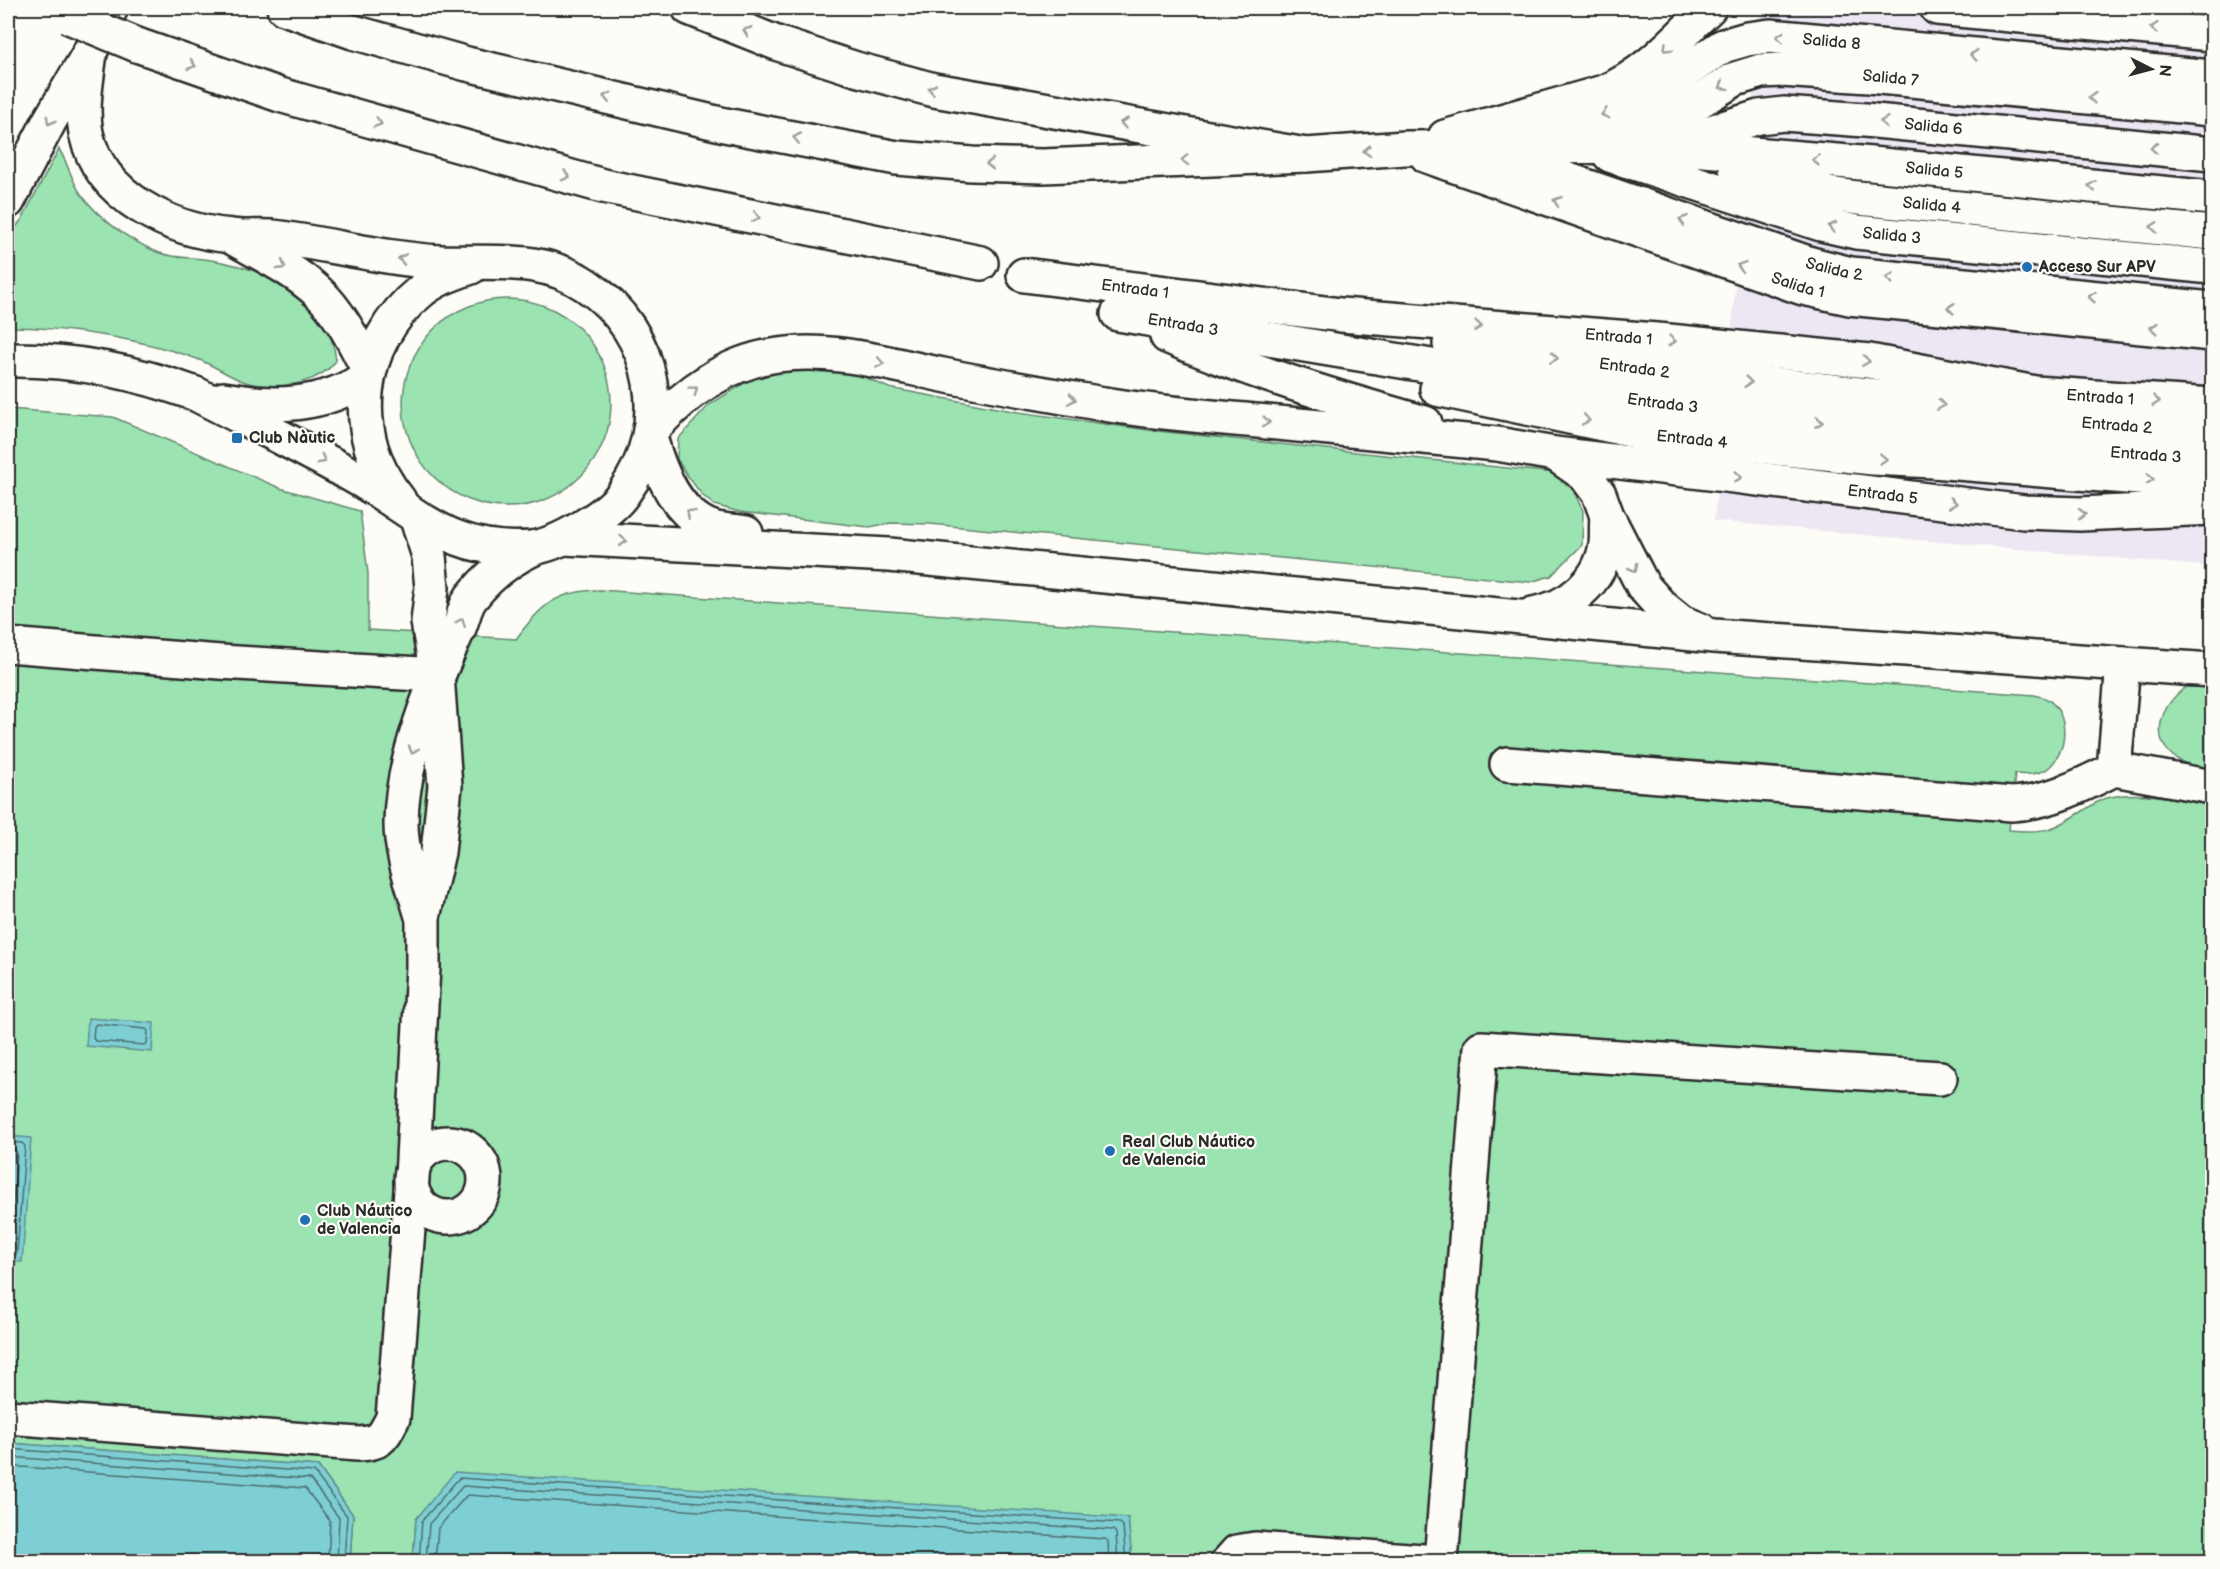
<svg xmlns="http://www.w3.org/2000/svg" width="2220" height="1569" viewBox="0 0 2220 1569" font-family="'Balsamiq Sans',sans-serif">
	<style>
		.built { fill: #ece7f2 }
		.green { fill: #9be3b1; stroke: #63876e; stroke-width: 1.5 }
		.water { fill: #7ecfd4; stroke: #5d8d90; stroke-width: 1.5 }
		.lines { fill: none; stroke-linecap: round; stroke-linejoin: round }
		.shore { stroke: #4c6d6f; stroke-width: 1.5 }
		.minor-casing { stroke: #2b2b2b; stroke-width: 38 }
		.highway-casing { stroke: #2b2b2b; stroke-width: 38 }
		.minor { stroke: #fdfcf7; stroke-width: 33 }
		.highway { stroke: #fdfcf7; stroke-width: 33 }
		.highway-bridge-casing { stroke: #2b2b2b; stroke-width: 38; stroke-linecap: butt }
		.highway-bridge { stroke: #fdfcf7; stroke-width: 33 }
		.oneway { stroke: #9e9e9b }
		.poi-dot { fill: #1f6fb2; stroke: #fdfcf7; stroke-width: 2 }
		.labels { text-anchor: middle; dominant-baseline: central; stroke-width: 4.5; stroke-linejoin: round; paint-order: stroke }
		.street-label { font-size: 16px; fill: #2b2b2b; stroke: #fdfcf7 }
		.poi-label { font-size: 16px; font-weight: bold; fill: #2b2b2b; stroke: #fdfcf7; text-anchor: start }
	</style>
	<rect width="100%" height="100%" fill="#fdfcf7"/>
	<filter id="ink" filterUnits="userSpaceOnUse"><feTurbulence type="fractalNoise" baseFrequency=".0167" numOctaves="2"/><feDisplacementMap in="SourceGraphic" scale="12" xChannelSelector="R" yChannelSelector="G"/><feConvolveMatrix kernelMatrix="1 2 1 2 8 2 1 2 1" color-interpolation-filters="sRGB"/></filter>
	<g filter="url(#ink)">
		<!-- built -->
		<polygon class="built" points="1761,8 2212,8 2212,567 1714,521"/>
		<!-- green -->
		<g class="green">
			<path d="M 59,149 C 68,163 71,180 81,194 C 99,219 129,240 157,252 C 173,259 194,257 211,260 C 267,269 330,297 336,361 C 319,383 286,388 260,385 C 236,383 219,367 197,359 C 143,339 65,327 8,327 L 8,238 L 22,219 Z"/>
			<circle cx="507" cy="403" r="104"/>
			<polygon points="802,366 855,373 889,388 1018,412 1148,430 1555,473 1571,486 1583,511 1582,545 1551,576 1530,582 930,524 891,523 869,527 740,512 714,505 702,495 687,475 677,459 678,439 709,405 759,374"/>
			<path d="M 8,409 L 113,417 L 280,488 L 360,511 L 368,573 L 368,630 L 516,639 C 541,605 556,591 600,590 L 2034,695 C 2038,696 2044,697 2047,699 C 2071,714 2068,753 2047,769 C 2037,775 2026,775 2015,774 L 2009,830 C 2046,833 2052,831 2083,811 C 2090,807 2098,800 2107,798 C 2140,789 2179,800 2212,806 L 2212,1561 L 1132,1561 L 1128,1518 L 416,1519 L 413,1561 L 350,1561 L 353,1515 L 318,1466 L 8,1443 Z"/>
			<path d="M 2186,687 L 2212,687 L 2212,769 C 2203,767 2189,766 2180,761 C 2147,741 2160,705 2186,687 Z"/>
		</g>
		<!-- water -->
		<g class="water">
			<polygon points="88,1018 154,1023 152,1052 86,1046"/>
			<polygon points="8,1136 31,1138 22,1262 8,1261"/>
			<polygon points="8,1443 318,1466 353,1515 350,1561 8,1561"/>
			<polygon points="455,1472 1128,1518 1132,1561 413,1561 416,1519"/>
		</g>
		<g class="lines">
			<!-- shore -->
			<g class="shore">
				<polygon points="96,1024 146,1029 148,1031 147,1043 144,1045 95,1041 93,1038 94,1027"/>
				<polyline points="8,1142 22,1143 25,1146 17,1253 15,1255 8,1255"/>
				<polyline points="8,1150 15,1150 17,1153 10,1245 8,1247"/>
				<polyline points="8,1449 314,1472 347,1516 344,1562"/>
				<polyline points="8,1457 310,1479 339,1518 337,1562"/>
				<polyline points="8,1466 305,1488 330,1521 328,1562"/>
				<polyline points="419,1562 422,1521 459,1478 1120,1523 1123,1526 1126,1562"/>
				<polyline points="426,1562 429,1524 463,1486 1113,1530 1116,1533 1118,1562"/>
				<polyline points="435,1562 438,1528 467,1495 1105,1539 1108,1541 1109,1562"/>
			</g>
			<defs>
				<g id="minor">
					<path id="s1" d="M 689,8 L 779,44 L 856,69 L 934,90 L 1306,155 L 1405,148 L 1656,146 L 1861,163 L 2212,198"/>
					<polyline points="1937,8 2212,34"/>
					<path id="s2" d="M 1522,135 L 1615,112 L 1640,102 L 1723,46 L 1747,39 L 1770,36 L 2212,77"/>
					<path d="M 1445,137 L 1604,92 C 1646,75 1677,38 1709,8"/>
					<path id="s3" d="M 1617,138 L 1639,133 L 1667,121 L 1735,79 L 1761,71 L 1782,70 L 1869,76 L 2212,109"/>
					<path id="s4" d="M 1678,142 L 1759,117 L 1784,114 L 1865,120 L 2212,154"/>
					<path id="s5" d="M 1610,155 L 1821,224 L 1856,232 L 2212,267"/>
					<path id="s6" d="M 1427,156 L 1803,288 L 1849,298 L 2212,334"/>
					<path id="s7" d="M 1499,156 L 1811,264 L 1851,274 L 2212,309"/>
					<path id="s8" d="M 1736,168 L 1829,194 L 1858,198 L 2212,233"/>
					<polyline points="8,201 49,122 90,52 111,8"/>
					<path d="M 235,239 C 263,255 294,270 318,292 C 341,313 355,344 369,371"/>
					<path id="s9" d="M 1024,275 L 1341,315 L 1669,341 L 1869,361 L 2035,393 L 2212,405"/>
					<path id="s10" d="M 1118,314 L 1648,402 L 2030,446 L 2212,460"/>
					<path d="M 1167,336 C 1250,372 1337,398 1425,423"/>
					<path id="s11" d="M 1450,344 L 1663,372 L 1885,397 L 2033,419 L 2212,433"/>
					<path d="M 8,360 C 71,359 136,372 196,394 C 248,421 302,447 353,476 C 418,512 448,554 531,548 C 549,546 566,537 581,528 C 596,519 613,508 623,494 C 673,426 657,332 586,285 C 542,255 492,264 441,262 C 384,259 330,244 273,237 C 260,236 246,238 232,236 C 172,231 100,198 86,133 C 81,107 87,78 90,52"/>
					<path id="s12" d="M 1437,389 L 1659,436 L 1873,458 L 1933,461 L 2212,484"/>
					<path d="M 223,399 C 273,408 324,407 367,377"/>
					<path id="s13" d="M 652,429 C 687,392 726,362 778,355 C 833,347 889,364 943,375 C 997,386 1051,395 1104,404 C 1158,413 1213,417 1267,422 C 1343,430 1420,437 1497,444 L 1555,454 L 2024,512 L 2080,514 L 2212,508"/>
					<path d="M 650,437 C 659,470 677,516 713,528 C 723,531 735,531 746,533"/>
					<polyline points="1555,454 1585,475 1599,494 1607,516 1643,586 1660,605 1681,622 1700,630"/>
					<path d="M 399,500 C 347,437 356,343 421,291 C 436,279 453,273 471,267"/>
					<polyline points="565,538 889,555 1714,636 2212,670"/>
					<path d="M 1533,614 C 1568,608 1601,582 1606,544 C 1607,535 1606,525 1607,516"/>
					<polyline points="8,645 220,662 437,675"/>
					<polyline points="2123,664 2114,769 2212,787"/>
					<path d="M 1507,764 L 2012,804 C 2048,802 2082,786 2114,769"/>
					<path d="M 422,916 C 413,885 401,855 401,823 C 401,761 433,684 459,628 C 463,618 465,606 471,598 C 489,575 508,560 534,548"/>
					<circle cx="448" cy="1180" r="37"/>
					<path d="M 8,1417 L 358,1444 C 382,1443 382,1438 393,1418 L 412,1178 L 423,967 L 423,917 L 438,852 L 445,786 L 437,675 L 428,622 L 432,588 L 429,556 L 417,519"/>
					<polyline points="1228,1562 1237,1552 1255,1549 1437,1562"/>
					<polyline points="1441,1562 1481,1048 1940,1078"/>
				</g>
				<g id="highway">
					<polyline points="284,8 353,32 467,64 725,125 897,158 972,164 1043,166 1306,155"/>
					<polyline points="137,45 280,95 603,186 981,263"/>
				</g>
			</defs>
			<!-- minor casing -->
			<use href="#minor" class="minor-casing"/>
			<!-- highway casing -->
			<use href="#highway" class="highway-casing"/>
			<!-- minor -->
			<use href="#minor" class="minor"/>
			<!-- highway -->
			<use href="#highway" class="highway"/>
			<defs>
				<polyline id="highway-bridge" points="67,16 137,45"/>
			</defs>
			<!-- highway-bridge casing -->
			<use href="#highway-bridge" class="highway-bridge-casing"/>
			<!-- highway-bridge -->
			<use href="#highway-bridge" class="highway-bridge"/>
		</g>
		<!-- one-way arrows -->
		<defs><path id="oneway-chevron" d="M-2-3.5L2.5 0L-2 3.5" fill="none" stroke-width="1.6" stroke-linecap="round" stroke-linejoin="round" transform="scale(1.5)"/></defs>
		<g class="oneway">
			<use href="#oneway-chevron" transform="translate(2154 28) rotate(-175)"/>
			<use href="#oneway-chevron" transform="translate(747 31) rotate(-158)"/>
			<use href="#oneway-chevron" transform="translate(1780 37) rotate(-176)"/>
			<use href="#oneway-chevron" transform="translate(1667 48) rotate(136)"/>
			<use href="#oneway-chevron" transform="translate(1974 55) rotate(-174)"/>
			<use href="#oneway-chevron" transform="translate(192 65) rotate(19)"/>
			<use href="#oneway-chevron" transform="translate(1723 86) rotate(148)"/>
			<use href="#oneway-chevron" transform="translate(932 89) rotate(-167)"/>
			<use href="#oneway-chevron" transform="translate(607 97) rotate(-167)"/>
			<use href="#oneway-chevron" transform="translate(2092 98) rotate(-175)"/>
			<use href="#oneway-chevron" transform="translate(1605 114) rotate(165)"/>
			<use href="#oneway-chevron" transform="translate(50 121) rotate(119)"/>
			<use href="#oneway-chevron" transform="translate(1884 122) rotate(-174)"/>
			<use href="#oneway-chevron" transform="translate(378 123) rotate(16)"/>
			<use href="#oneway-chevron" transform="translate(1124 123) rotate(-170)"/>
			<use href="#oneway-chevron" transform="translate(797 138) rotate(-169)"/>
			<use href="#oneway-chevron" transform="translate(2154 148) rotate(-175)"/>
			<use href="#oneway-chevron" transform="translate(1367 151) rotate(176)"/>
			<use href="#oneway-chevron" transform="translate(1185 160) rotate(178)"/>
			<use href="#oneway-chevron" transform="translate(1816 160) rotate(-175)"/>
			<use href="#oneway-chevron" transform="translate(990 164) rotate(-179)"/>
			<use href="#oneway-chevron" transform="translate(566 176) rotate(15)"/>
			<use href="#oneway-chevron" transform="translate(2092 186) rotate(-175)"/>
			<use href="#oneway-chevron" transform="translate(1557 201) rotate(-161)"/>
			<use href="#oneway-chevron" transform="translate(756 217) rotate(11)"/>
			<use href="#oneway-chevron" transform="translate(1683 220) rotate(-161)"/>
			<use href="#oneway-chevron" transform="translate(1832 227) rotate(-167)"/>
			<use href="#oneway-chevron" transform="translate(2154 227) rotate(-175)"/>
			<use href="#oneway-chevron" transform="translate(402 259) rotate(-171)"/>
			<use href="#oneway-chevron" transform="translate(282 266) rotate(30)"/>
			<use href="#oneway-chevron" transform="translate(1741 266) rotate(-161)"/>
			<use href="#oneway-chevron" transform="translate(1890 278) rotate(-174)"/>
			<use href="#oneway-chevron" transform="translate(2092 297) rotate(-175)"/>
			<use href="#oneway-chevron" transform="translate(1951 308) rotate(-174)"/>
			<use href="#oneway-chevron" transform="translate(1478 326) rotate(5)"/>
			<use href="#oneway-chevron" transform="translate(2154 328) rotate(-174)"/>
			<use href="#oneway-chevron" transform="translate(1672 341) rotate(5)"/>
			<use href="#oneway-chevron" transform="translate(1554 358) rotate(7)"/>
			<use href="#oneway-chevron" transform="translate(1866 361) rotate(8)"/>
			<use href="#oneway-chevron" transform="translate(880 363) rotate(11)"/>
			<use href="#oneway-chevron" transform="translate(1748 382) rotate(6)"/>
			<use href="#oneway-chevron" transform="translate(694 390) rotate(-37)"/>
			<use href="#oneway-chevron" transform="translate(1072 399) rotate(9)"/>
			<use href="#oneway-chevron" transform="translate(2156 401) rotate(4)"/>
			<use href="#oneway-chevron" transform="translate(1941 405) rotate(8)"/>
			<use href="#oneway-chevron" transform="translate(1586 420) rotate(12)"/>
			<use href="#oneway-chevron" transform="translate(1266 422) rotate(6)"/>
			<use href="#oneway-chevron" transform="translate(1819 422) rotate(7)"/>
			<use href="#oneway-chevron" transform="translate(1883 459) rotate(3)"/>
			<use href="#oneway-chevron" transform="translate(322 460) rotate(28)"/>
			<use href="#oneway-chevron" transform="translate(1738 477) rotate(7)"/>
			<use href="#oneway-chevron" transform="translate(2150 479) rotate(5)"/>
			<use href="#oneway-chevron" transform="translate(1953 503) rotate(7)"/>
			<use href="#oneway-chevron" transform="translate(690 513) rotate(-138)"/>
			<use href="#oneway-chevron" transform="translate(2082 514) rotate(-1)"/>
			<use href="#oneway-chevron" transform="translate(623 541) rotate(3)"/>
			<use href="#oneway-chevron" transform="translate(1634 568) rotate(62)"/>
			<use href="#oneway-chevron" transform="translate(461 622) rotate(-68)"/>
			<use href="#oneway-chevron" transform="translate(413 750) rotate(108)"/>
		</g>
	</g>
	<!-- markers -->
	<g class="poi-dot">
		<circle cx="2027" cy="267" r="6"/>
		<rect x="231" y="432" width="12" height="12" rx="3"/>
		<circle cx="1110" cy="1151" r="6"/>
		<circle cx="305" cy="1220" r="6"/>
	</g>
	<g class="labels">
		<!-- street labels -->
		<g class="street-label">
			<text stroke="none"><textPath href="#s2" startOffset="333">Salida 8</textPath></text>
			<text stroke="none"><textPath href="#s3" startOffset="290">Salida 7</textPath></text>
			<text stroke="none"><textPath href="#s4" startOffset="260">Salida 6</textPath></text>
			<text stroke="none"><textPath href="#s1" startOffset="1266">Salida 5</textPath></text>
			<text stroke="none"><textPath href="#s8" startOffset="200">Salida 4</textPath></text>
			<text stroke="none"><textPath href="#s5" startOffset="294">Salida 3</textPath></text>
			<text stroke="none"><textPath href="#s7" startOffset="354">Salida 2</textPath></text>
			<text stroke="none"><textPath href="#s6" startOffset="393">Salida 1</textPath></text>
			<text stroke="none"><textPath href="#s9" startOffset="112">Entrada 1</textPath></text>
			<text stroke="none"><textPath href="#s10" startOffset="66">Entrada 3</textPath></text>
			<text stroke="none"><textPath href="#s9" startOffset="598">Entrada 1</textPath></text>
			<text stroke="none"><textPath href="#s11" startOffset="186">Entrada 2</textPath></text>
			<text stroke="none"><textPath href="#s9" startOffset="1084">Entrada 1</textPath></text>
			<text stroke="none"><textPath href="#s10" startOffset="552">Entrada 3</textPath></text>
			<text stroke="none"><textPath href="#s11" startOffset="672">Entrada 2</textPath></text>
			<text stroke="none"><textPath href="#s12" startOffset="260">Entrada 4</textPath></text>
			<text stroke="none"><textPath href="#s10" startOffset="1038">Entrada 3</textPath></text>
			<text stroke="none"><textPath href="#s13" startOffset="1264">Entrada 5</textPath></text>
		</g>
		<!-- poi labels -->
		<g class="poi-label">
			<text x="2039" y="267">Acceso Sur APV</text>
			<text x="249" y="438">Club Nàutic</text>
			<text x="1122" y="1142">Real Club Náutico<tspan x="1122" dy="18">de Valencia</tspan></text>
			<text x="317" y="1211">Club Náutico<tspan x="317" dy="18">de Valencia</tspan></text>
		</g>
	</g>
	<!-- margin -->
	<rect width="2220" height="1569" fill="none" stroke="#fdfcf7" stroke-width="30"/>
	<rect x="15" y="15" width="2190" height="1539" fill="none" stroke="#2b2b2b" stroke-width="2" filter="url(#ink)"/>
	<!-- north arrow -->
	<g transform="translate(2151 69) rotate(96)" stroke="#fdfcf7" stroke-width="4.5" paint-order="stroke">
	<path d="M0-4.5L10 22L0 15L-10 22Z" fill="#2b2b2b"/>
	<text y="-9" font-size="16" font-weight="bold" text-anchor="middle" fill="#2b2b2b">N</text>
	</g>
</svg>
